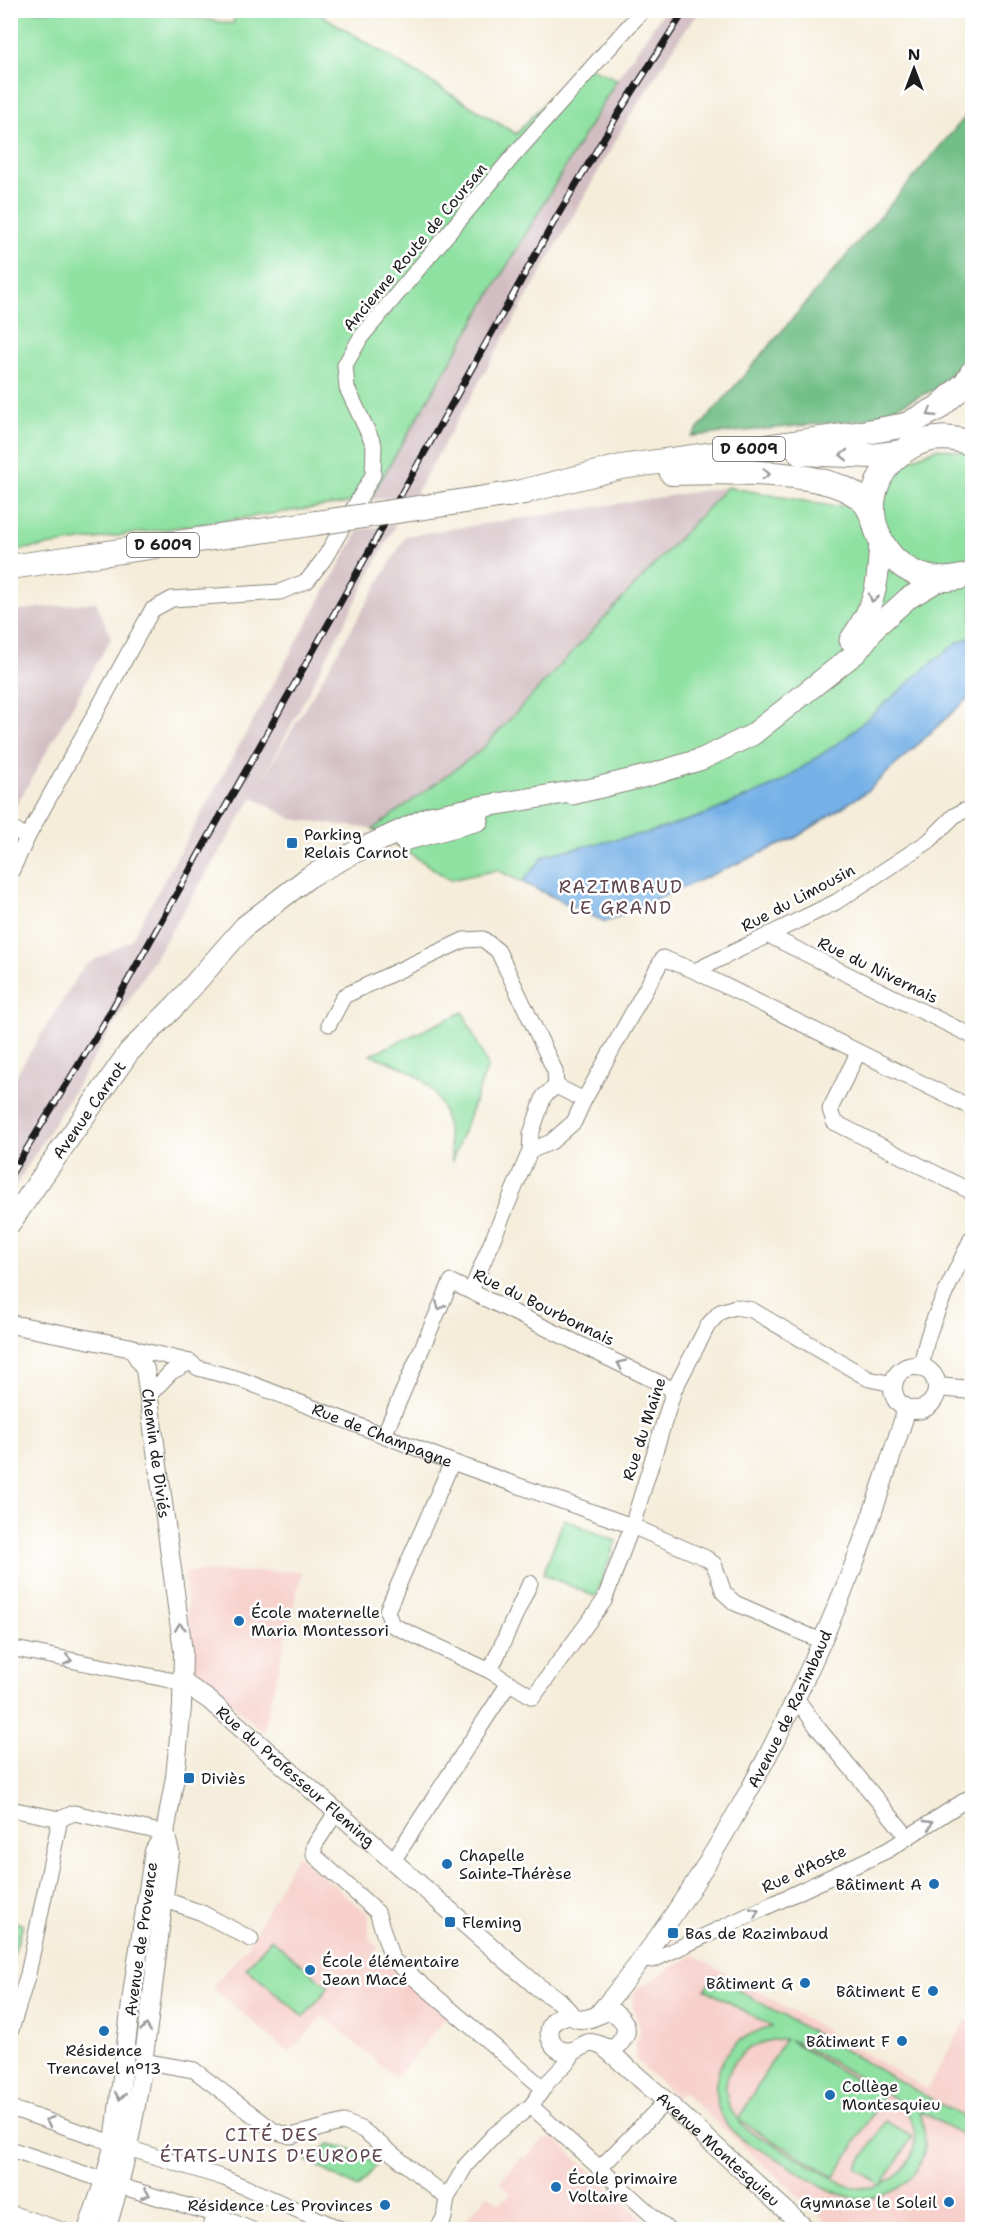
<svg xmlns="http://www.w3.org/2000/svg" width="983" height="2240" viewBox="0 0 983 2240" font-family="'Shantell Sans',sans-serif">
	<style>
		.built { fill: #f7d0cb }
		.industrial { fill: #d2bec2 }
		.green { fill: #8ee1a1; stroke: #557e5e; stroke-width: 1.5; fill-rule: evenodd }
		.forest { fill: #72bf87; stroke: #476e52; stroke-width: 1.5 }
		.water { fill: #74b0e6; stroke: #486681; stroke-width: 1.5 }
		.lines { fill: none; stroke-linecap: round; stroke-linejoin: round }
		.minor-casing { stroke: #88847b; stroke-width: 17 }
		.tertiary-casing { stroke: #88847b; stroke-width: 20 }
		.secondary-casing { stroke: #88847b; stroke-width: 23 }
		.primary-casing { stroke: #88847b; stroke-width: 26 }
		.minor { stroke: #fff; stroke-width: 15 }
		.tertiary { stroke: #fff; stroke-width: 18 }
		.secondary { stroke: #fff; stroke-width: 21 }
		.primary { stroke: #fff; stroke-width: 24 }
		.rail-casing { stroke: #1c1c1c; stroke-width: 7 }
		.rail { stroke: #fff; stroke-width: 4.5; stroke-dasharray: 14; stroke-linecap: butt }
		.primary-bridge-casing { stroke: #88847b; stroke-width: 26; stroke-linecap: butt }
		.primary-bridge { stroke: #fff; stroke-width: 24 }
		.oneway { stroke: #999 }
		.poi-dot { fill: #1f6fb2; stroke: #fff; stroke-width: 2 }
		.labels { text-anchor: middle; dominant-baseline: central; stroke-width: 5; stroke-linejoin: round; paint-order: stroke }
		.shield { fill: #fff; stroke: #606060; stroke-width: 1.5 }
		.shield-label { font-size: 15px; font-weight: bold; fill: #1c1c1c }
		.street-label { font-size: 16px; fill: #1c1c1c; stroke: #fff }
		.poi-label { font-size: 16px; fill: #1c1c1c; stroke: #fff; text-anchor: start }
		.neighbourhood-label { font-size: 18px; letter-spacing: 1.5px; fill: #5e454d; stroke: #fff }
	</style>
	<rect width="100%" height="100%" fill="#fff"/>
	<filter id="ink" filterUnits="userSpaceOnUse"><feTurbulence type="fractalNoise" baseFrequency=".0167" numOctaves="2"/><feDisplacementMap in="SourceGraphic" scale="12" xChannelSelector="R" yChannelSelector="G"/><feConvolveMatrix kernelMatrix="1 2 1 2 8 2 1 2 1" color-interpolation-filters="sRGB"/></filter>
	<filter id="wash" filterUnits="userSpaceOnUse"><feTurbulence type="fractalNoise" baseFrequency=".008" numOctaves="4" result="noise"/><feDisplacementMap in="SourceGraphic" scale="24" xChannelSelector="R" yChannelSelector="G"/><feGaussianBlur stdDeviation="1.35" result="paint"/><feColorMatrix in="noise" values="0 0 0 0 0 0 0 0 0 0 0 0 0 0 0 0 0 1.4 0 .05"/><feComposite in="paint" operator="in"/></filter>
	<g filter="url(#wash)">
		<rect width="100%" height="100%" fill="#f5edda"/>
		<!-- built -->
		<g class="built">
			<polygon points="302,1571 263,1732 193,1670 184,1572"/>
			<polygon points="297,1854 369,1915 369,1938 379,1947 374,1954 447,2016 396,2078 323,2016 289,2053 212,1987 248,1946"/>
			<polygon points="694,1955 927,2089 965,2021 972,2021 972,2229 835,2229 683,2092 677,2098 636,2060 635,2045 640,2028 633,2007 634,1993 638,1988"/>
			<polygon points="544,2139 555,2139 654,2229 457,2229 488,2194 500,2204 511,2193 499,2182 522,2157 525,2159"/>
		</g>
		<!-- industrial -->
		<g class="industrial">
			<polygon points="664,11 700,11 683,33 625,124 415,495 369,500 617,79"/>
			<polygon points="727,487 480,751 373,829 292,819 253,797 11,1193 11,1083 84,966 131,940 359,530 396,524 262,781 406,536"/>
			<polygon points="96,602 111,638 17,804 11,802 11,611"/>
		</g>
		<!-- green -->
		<g class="green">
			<polygon points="10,11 152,11 233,24 235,11 315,11 516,134 581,64 617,79 369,500 11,551"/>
			<path d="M 939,448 L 972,454 L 972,704 L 967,699 L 866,792 L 795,838 L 605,922 L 497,870 L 450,880 L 373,829 L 480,751 L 727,487 L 831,506 L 883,504 C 893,466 904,461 939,448 Z"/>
			<path d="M 463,1012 L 488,1066 L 452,1161 C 449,1144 448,1122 441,1105 C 428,1075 398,1064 370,1055 Z"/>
			<polygon points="564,1519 616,1541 596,1597 543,1574"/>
			<polygon points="11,1920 23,1925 11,1962 10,1920"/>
			<polygon points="271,1939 329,1987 304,2017 246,1968"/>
			<path d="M 713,1976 L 972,2122 L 972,2131 L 968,2138 L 920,2111 C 923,2123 926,2135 925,2147 C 920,2184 880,2206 846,2196 C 824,2190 798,2171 778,2159 C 760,2149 738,2141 726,2123 C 714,2107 713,2085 720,2067 C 729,2044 749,2032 772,2027 L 705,1989 ZM 785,2039 L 738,2120 L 835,2177 L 883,2096 L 789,2040 L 796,2042 C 815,2052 834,2063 853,2074 C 883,2090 924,2109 913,2151 C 908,2167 897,2178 883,2184 L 912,2137 L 886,2121 L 856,2168 L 881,2185 C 869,2189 857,2188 845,2185 L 746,2129 C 705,2091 732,2039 785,2039 Z"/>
			<polygon points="329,2144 356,2150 377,2165 358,2188 307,2161"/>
		</g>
		<!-- forest -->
		<polygon class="forest" points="972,109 972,349 969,356 935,389 870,419 692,436"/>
		<!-- water -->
		<polygon class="water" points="972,636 972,704 967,699 866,792 795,838 605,922 522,882 545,855 651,832 707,814 779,783 844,739 929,665 957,643"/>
	</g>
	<g filter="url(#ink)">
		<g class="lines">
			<defs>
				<g id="minor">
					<polyline points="10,829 28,836"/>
					<polyline points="10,874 28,836 152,610 172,599 280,592 307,581 324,559 373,475 374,445 347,388 345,365 361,337 514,155 643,10"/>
					<polyline points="768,935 972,1036"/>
					<polyline points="695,971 836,902 929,841 954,816 963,811 972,811"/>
					<polyline points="329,1024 344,996 464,940 483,939 498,951 555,1071 556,1086"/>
					<polyline points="858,1053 830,1109 834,1122 972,1192"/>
					<polygon points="556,1086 584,1100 574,1122 551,1142 530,1151 531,1134 544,1096"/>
					<polyline points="584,1100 663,958 695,971 972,1108"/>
					<polyline points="471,1291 530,1151"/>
					<path id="s1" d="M 132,1348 L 190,1362 L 198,1368 L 242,1380 L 452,1462 L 632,1526 L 706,1558 L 714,1564 L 724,1593 L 735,1603 L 821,1641"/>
					<path d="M 922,1368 C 923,1330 956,1273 972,1237"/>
					<polyline points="149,1395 171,1372 190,1362"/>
					<polyline points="384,1435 451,1282 674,1390"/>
					<polyline points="452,1462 387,1611 392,1625 490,1671 533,1697 604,1601 632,1526 674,1390 708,1325 720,1312 735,1307 752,1310 869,1379 893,1384"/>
					<polyline points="10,1648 170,1680 182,1685"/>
					<polyline points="490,1671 530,1583"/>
					<polyline points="796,1698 817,1727 907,1836"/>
					<polyline points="10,1809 60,1819 74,1813 165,1833"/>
					<polyline points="337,1811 314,1846 314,1855 377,1912 392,1959 543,2088"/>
					<polyline points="393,1861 509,1683"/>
					<polyline points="163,1899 202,1913 251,1939"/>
					<polyline points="644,1959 653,1960 888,1850 972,1796"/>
					<polyline points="10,2033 28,1974 60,1819"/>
					<polyline points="142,2061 194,2070 274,2131 291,2136 344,2122 363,2130 447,2198"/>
					<polyline points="531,2106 668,2230"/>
					<polyline points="10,2108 128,2148 224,2178 343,2230"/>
					<polyline points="10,2149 130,2189 214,2214 252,2230"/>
					<polyline points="599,2169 666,2101"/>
					<polyline points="10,2213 62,2230"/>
					<polyline points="209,2230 214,2214"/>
					<polyline points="437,2230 444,2218 447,2198 466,2165 494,2135 531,2106 548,2082 569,2060 574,2052"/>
				</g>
				<g id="tertiary">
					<path id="s2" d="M 10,1324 L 132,1348 L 145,1369 L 183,1651 L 182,1707 L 175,1777 L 165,1833 L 154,1851 L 133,1987 L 114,2143 L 104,2181 L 87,2230"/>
					<circle cx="915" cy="1388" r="22"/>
					<polyline points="937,1387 972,1390"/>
					<path id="s3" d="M 182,1685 L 187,1685 L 209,1700 L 481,1938 L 538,1987 L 559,2001 L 571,2015"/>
					<path d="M 610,2011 C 617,2014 620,2016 624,2023 C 627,2029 626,2035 622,2040 C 611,2058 601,2041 589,2043 C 586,2044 584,2045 581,2047 C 554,2065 537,2025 561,2017 C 569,2014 572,2017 579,2019 C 590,2021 600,2013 610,2011 Z"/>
					<path id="s4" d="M 599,2013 C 708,1884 786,1732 849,1577 C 871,1522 888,1465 907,1409"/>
					<path id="s5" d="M 605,2048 L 666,2101 L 807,2230"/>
					<path d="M 106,2230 C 145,2108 152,1978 170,1852 L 165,1833"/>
				</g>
				<g id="secondary">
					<path d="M 850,640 C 877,602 878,585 880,540"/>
					<polyline points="572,794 650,775 702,759 752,735 857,652 877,626 907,599 939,580"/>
					<polyline points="404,840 478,820"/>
					<path id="s6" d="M 10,1223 L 129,1052 L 176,1005 L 245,926 L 309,877 L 357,851 L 430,817 L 479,807 L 583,790"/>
				</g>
				<g id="primary">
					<path d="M 972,444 C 952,436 929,436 910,447 C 833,493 887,604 972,574"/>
					<polyline points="800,453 873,456 902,452"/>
					<path d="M 672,473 C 717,472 833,467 864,502 C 868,506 871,513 873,518"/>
					<polyline points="509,495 621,467 850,435 906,425 938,408 966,383 972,373"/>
					<polyline points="445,504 525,492"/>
					<polyline points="10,567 316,523"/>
				</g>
			</defs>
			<!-- minor casing -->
			<use href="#minor" class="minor-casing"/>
			<!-- tertiary casing -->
			<use href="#tertiary" class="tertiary-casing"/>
			<!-- secondary casing -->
			<use href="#secondary" class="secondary-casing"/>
			<!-- primary casing -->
			<use href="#primary" class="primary-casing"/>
			<!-- minor -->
			<use href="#minor" class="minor"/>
			<!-- tertiary -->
			<use href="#tertiary" class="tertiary"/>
			<!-- secondary -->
			<use href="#secondary" class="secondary"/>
			<!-- primary -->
			<use href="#primary" class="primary"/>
			<defs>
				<polyline id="rail" points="10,1176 103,1025 559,213 617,116 685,10"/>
			</defs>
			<!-- rail casing -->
			<use href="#rail" class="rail-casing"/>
			<!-- rail -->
			<use href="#rail" class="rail"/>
			<defs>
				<polyline id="primary-bridge" points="316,523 445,504"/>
			</defs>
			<!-- primary-bridge casing -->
			<use href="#primary-bridge" class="primary-bridge-casing"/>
			<!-- primary-bridge -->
			<use href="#primary-bridge" class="primary-bridge"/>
		</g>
		<!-- one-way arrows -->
		<defs><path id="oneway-chevron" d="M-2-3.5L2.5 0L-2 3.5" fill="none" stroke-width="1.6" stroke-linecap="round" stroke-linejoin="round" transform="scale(1.5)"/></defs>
		<g class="oneway">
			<use href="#oneway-chevron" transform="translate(931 413) rotate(148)"/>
			<use href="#oneway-chevron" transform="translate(844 455) rotate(-178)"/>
			<use href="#oneway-chevron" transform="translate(766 474) rotate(2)"/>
			<use href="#oneway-chevron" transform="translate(873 598) rotate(107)"/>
			<use href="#oneway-chevron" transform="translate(440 1306) rotate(113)"/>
			<use href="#oneway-chevron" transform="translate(621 1364) rotate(-154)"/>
			<use href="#oneway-chevron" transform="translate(180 1627) rotate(-97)"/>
			<use href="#oneway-chevron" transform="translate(68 1660) rotate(11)"/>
			<use href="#oneway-chevron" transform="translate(929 1824) rotate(-30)"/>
			<use href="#oneway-chevron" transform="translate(755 1912) rotate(-25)"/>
			<use href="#oneway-chevron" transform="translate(146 2028) rotate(-83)"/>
			<use href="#oneway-chevron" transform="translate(120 2096) rotate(98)"/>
			<use href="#oneway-chevron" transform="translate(49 2121) rotate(-161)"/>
			<use href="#oneway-chevron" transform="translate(146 2194) rotate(16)"/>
		</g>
	</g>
	<!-- markers -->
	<g class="poi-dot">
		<rect x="286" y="837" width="12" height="12" rx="3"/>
		<circle cx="239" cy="1621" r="6"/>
		<rect x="183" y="1772" width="12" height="12" rx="3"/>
		<circle cx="447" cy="1864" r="6"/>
		<circle cx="934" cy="1884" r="6"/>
		<rect x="444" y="1916" width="12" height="12" rx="3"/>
		<rect x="667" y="1927" width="12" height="12" rx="3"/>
		<circle cx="310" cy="1970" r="6"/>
		<circle cx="805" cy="1983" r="6"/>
		<circle cx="933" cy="1991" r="6"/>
		<circle cx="104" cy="2031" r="6"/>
		<circle cx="902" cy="2041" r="6"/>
		<circle cx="830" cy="2095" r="6"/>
		<circle cx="556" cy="2187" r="6"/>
		<circle cx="949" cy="2202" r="6"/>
		<circle cx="385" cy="2205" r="6"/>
	</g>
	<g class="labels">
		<!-- shield labels -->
		<g class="shield">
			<rect x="713" y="437" width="72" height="24" rx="4.5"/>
			<rect x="127" y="533" width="72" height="24" rx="4.5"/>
		</g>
		<g class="shield-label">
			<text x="749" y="449">D 6009</text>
			<text x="163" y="545">D 6009</text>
		</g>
		<!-- street labels -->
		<g class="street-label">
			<text transform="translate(415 247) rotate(-50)">Ancienne Route de Coursan</text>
			<text transform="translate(798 898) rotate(-28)">Rue du Limousin</text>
			<text transform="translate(878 970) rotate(26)">Rue du Nivernais</text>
			<text stroke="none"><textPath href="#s6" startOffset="138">Avenue Carnot</textPath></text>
			<text transform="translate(544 1307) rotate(26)">Rue du Bourbonnais</text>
			<text transform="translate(644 1429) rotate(-72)">Rue du Maine</text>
			<text stroke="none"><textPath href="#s1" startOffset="266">Rue de Champagne</textPath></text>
			<text stroke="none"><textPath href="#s2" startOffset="234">Chemin de Diviés</textPath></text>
			<text stroke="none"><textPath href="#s4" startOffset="360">Avenue de Razimbaud</textPath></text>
			<text stroke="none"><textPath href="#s3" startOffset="147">Rue du Professeur Fleming</textPath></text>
			<text transform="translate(804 1869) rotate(-25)">Rue d'Aoste</text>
			<text transform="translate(141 1939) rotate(-82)">Avenue de Provence</text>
			<text stroke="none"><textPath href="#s5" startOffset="152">Avenue Montesquieu</textPath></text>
		</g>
		<!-- poi labels -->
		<g class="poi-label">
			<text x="304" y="834">Parking<tspan x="304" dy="18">Relais Carnot</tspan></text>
			<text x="251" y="1612">École maternelle<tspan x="251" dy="18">Maria Montessori</tspan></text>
			<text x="201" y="1778">Diviès</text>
			<text x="459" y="1855">Chapelle<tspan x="459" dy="18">Sainte-Thérèse</tspan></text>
			<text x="922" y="1884" text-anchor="end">Bâtiment A</text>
			<text x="462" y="1922">Fleming</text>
			<text x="685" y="1933">Bas de Razimbaud</text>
			<text x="322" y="1961">École élémentaire<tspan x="322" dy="18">Jean Macé</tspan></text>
			<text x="793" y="1983" text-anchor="end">Bâtiment G</text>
			<text x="921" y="1991" text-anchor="end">Bâtiment E</text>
			<text x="890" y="2041" text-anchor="end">Bâtiment F</text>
			<text x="104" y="2050" text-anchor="middle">Résidence<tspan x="104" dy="18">Trencavel n°13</tspan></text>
			<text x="842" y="2086">Collège<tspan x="842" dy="18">Montesquieu</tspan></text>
			<text x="568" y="2178">École primaire<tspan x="568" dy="18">Voltaire</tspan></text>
			<text x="937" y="2202" text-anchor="end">Gymnase le Soleil</text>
			<text x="373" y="2205" text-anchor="end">Résidence Les Provinces</text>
		</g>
		<!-- neighbourhood labels -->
		<g class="neighbourhood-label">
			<text x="621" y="887">RAZIMBAUD<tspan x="621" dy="21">LE GRAND</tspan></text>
			<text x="272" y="2135">CITÉ DES<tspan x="272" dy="21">ÉTATS-UNIS D'EUROPE</tspan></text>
		</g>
	</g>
	<!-- margin -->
	<rect width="983" height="2240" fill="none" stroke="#fff" stroke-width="36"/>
	<!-- north arrow -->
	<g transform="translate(914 69)" stroke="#ffffff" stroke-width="4.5" paint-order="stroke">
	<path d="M0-4.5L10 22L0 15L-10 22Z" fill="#1c1c1c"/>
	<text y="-9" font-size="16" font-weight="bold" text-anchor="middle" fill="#1c1c1c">N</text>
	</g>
</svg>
